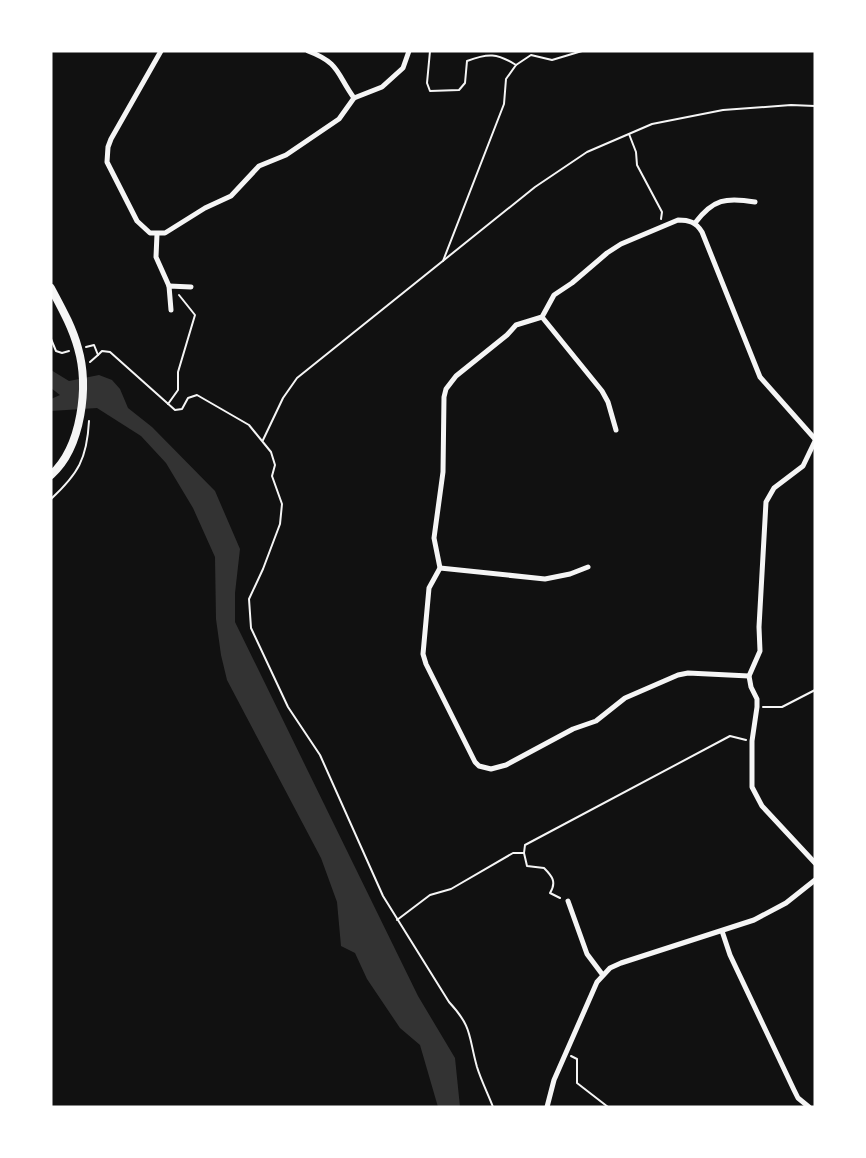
<svg xmlns="http://www.w3.org/2000/svg" width="866" height="1158" viewBox="0 0 866 1158" font-family="'Roboto Serif',serif">
	<style>
		.water { fill: #333 }
		.lines { fill: none; stroke-linecap: round; stroke-linejoin: round }
		.path { stroke: #f5f5f5; stroke-width: 2 }
		.minor { stroke: #f5f5f5; stroke-width: 5 }
		.secondary { stroke: #f5f5f5; stroke-width: 8 }
	</style>
	<rect width="100%" height="100%" fill="#111"/>
	<!-- water -->
	<polygon class="water" points="51,370 69,381 99,375 112,380 120,389 128,408 152,427 215,491 240,549 235,593 235,622 418,996 455,1058 460,1107 438,1107 420,1045 400,1028 367,979 355,953 341,946 337,902 321,858 227,680 221,655 216,619 215,557 193,508 166,463 141,436 97,408 51,411 51,399 60,395 51,388"/>
	<g class="lines">
		<!-- path -->
		<g class="path">
			<path d="M 430,51 L 427,83 L 430,91 L 459,90 L 465,83 L 467,61 C 488,53 497,53 516,65 L 506,79 L 504,104 L 443,261"/>
			<polyline points="516,65 531,55 552,60 582,51"/>
			<polyline points="629,134 636,152 637,165 662,212 661,219"/>
			<polyline points="51,339 56,351 62,353 69,351"/>
			<polyline points="86,347 94,345 98,355 90,362"/>
			<path d="M 98,355 L 102,351 L 110,352 L 175,410 L 182,409 L 188,398 L 197,395 L 249,425 L 271,452 L 275,465 L 272,476 L 282,504 L 280,524 L 263,569 L 249,599 L 251,628 L 288,707 L 320,755 L 383,896 L 449,1002 C 473,1028 468,1035 477,1067 C 481,1080 488,1094 493,1107"/>
			<polyline points="168,404 178,390 178,372 195,315 179,295"/>
			<polyline points="263,440 283,398 297,378 535,187 587,152 652,124 723,110 791,105 815,106"/>
			<path d="M 51,499 C 78,474 87,459 89,421"/>
			<polyline points="763,707 782,707 815,690"/>
			<path d="M 560,898 L 550,893 C 557,882 552,876 544,868 L 527,866 L 524,853 L 525,845 L 730,736 L 746,740"/>
			<polyline points="397,920 430,895 451,889 513,853 524,853"/>
			<polyline points="571,1056 577,1059 577,1083 608,1107"/>
		</g>
		<!-- minor -->
		<g class="minor">
			<polyline points="161,51 111,139 108,147 107,162 137,221 150,233 165,233 205,208 231,196 259,166 286,155 339,119 354,98 382,87 403,68 409,51"/>
			<path d="M 308,51 C 340,63 336,73 354,98"/>
			<path d="M 695,223 C 713,199 726,197 755,202"/>
			<polyline points="157,234 156,257 169,286"/>
			<polyline points="171,310 169,286 191,287"/>
			<polyline points="542,317 602,391 608,402 616,430"/>
			<polyline points="815,441 803,466 774,488 766,502 759,627 760,651 749,676 751,687 757,699 757,707 752,741 752,787 762,806 815,863"/>
			<polyline points="440,568 545,579 570,574 588,567"/>
			<path d="M 749,676 L 688,673 L 678,675 L 625,698 L 596,721 L 573,729 L 506,765 L 491,769 L 479,766 L 475,762 L 426,664 L 423,654 L 429,588 L 440,568 L 434,538 L 443,472 L 444,397 L 446,389 L 456,376 L 507,335 L 516,325 L 542,317 L 554,295 L 572,283 L 607,253 L 621,244 L 678,220 C 689,220 696,222 702,232 L 760,377 L 815,439"/>
			<polyline points="568,901 587,954 602,974"/>
			<polyline points="722,931 730,955 794,1090 798,1098 809,1107"/>
			<polyline points="547,1107 554,1080 597,982 610,968 621,963 754,920 786,903 815,880"/>
		</g>
		<!-- secondary -->
		<path class="secondary" d="M 51,288 C 61,307 72,326 78,348 C 89,386 82,447 51,475"/>
	</g>
	<!-- border -->
	<rect width="866" height="1158" fill="none" stroke="#ffffff" stroke-width="105"/>
</svg>
